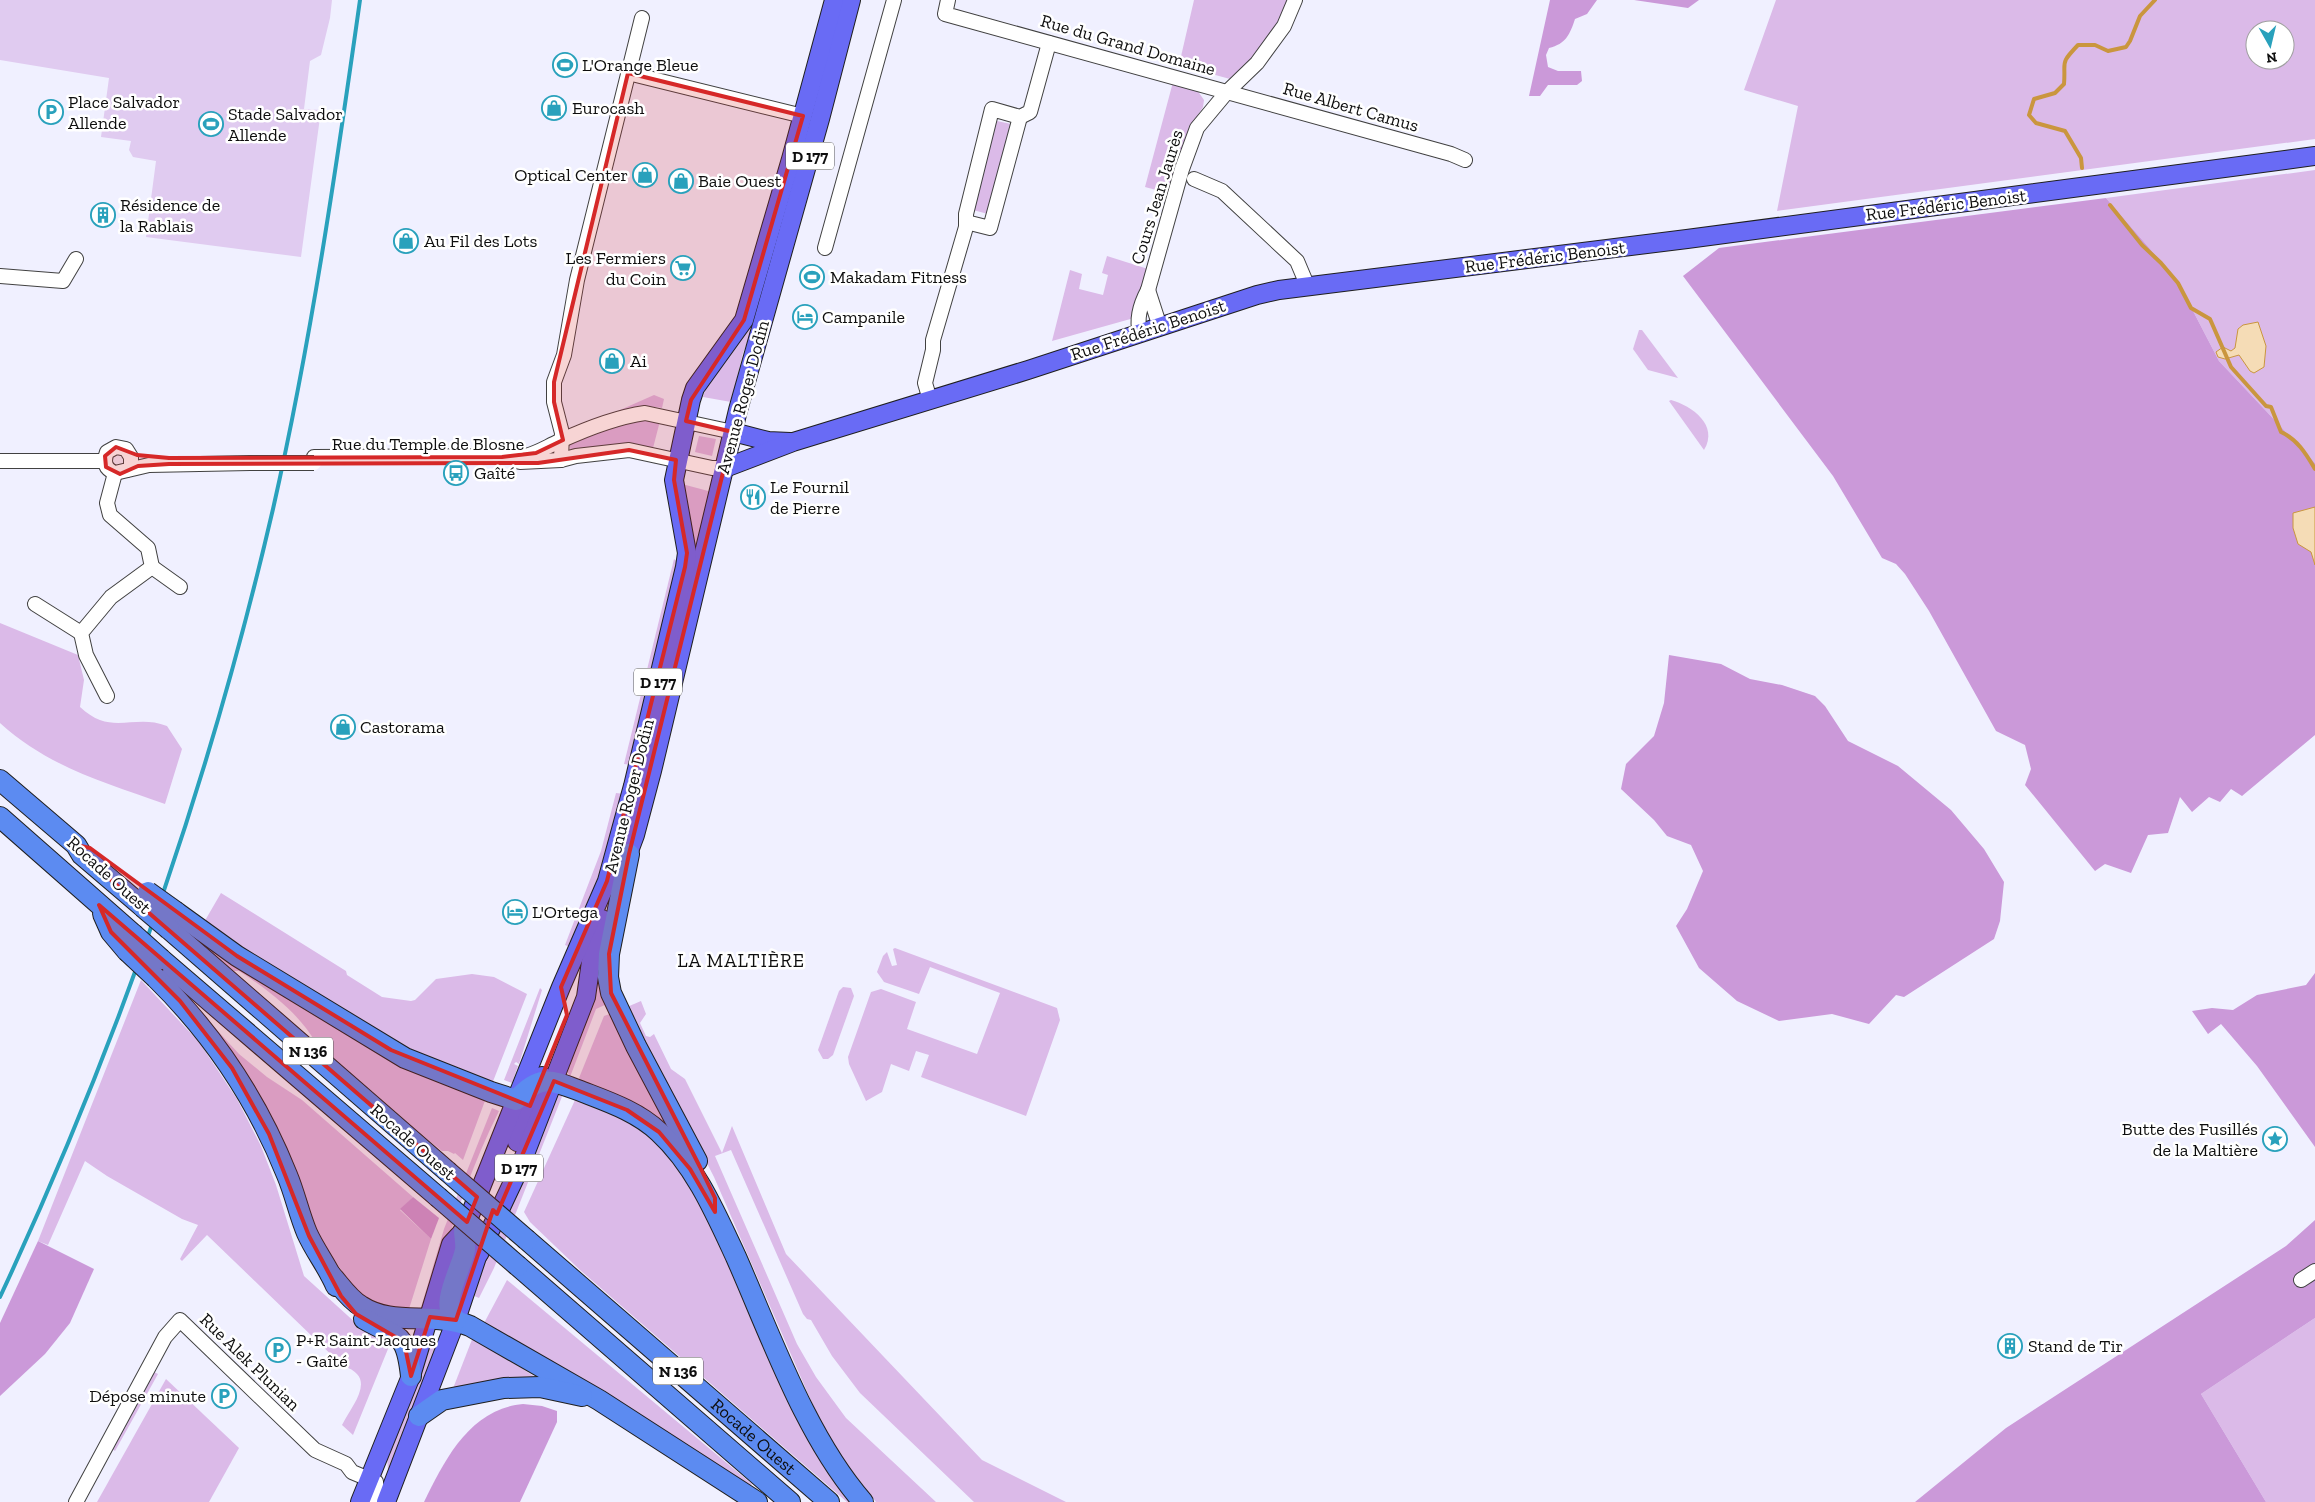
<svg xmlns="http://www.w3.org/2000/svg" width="2315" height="1502" viewBox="0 0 2315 1502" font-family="'Zilla Slab',serif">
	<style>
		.green { fill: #dbbae8; fill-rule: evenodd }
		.forest { fill: #cb99d9 }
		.pitch { fill: #e0cbf0 }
		.water { fill: #f5dcb6; stroke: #ca963e }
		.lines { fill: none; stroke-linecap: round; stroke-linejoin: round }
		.stream { stroke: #ca963e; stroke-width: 4 }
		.minor-casing { stroke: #414141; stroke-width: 16 }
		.major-casing { stroke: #1f1f1f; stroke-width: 20 }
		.highway-casing { stroke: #1f1f1f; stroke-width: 22 }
		.minor { stroke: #fff; stroke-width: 14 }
		.major { stroke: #696bf5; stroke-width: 18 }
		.highway { stroke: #5c8bf1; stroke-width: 20 }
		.rail { stroke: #29a1bc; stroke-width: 4 }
		.minor-bridge-casing { stroke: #414141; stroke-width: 16; stroke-linecap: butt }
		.highway-bridge-casing { stroke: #1f1f1f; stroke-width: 22; stroke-linecap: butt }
		.minor-bridge { stroke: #fff; stroke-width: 14 }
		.highway-bridge { stroke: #5c8bf1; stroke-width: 20 }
		.marked { fill: #d62828; fill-opacity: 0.2; stroke: #d62828; stroke-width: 4; stroke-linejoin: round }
		.labels { text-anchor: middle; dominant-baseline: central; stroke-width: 5; stroke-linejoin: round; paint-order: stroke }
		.shield { fill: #fff; stroke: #565656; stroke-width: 1 }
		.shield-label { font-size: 16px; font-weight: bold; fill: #0e0e0e }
		.street-label { font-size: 18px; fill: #0e0e0e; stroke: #fff }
		.poi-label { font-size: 18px; fill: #0e0e0e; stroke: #fff; text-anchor: start }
		.neighbourhood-label { font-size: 19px; letter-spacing: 1px; fill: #0e0e0e; stroke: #fff }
	</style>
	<rect width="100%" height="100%" fill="#f0f0ff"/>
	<!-- green -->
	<g class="green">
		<polygon points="1194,0 1295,0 1257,63 1230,79 1179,65"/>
		<path d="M 1776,0 L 2315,0 L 2315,139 L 1777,211 L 1798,106 L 1744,90 ZM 2255,30 L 2285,30 L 2285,60 L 2255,60 Z"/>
		<polygon points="1173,82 1197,90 1204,100 1203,107 1189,129 1171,194 1145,187"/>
		<polygon points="997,121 1011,124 988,214 973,210"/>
		<polygon points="2315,170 2315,463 2219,361 2177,280 2106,198"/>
		<polygon points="1107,256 1148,269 1134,318 1052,341 1070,270 1082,274 1079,289 1103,295 1108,275 1102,273"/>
		<path d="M 756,314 L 757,318 L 743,353 L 731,402 L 703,397 C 709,373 745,340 756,314 Z"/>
		<polygon points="1639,330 1642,330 1678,378 1648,370 1633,349"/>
		<path d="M 654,395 L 664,399 L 662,408 C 638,403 616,414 593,422 Z"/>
		<path d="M 1671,400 C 1692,406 1719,425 1704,450 L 1669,401 Z"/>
		<polygon points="634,419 660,421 653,448 632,445 571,451 569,444"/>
		<polygon points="699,436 716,439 712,456 695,452"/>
		<polygon points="682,484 712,492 694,569"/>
		<polygon points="674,559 680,564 632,765 624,764"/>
		<path d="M 0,623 L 78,655 L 84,680 L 80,707 C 112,737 133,713 167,726 L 182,749 L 165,804 C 104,782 50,768 0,723 Z"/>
		<polygon points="616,793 624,794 606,857 572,948 565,945 601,851"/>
		<polygon points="221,893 346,971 347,975 382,997 411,1001 415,1000 436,979 472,974 494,977 527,994 492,1084 421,1057 305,989 203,924"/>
		<path d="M 175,922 L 486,1098 L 463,1160 L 455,1153 L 454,1154 L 448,1151 L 442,1151 L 427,1139 L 316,1043 C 299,1013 267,989 239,971 L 234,971 Z"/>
		<polygon points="895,948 1057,1008 1060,1020 1026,1116 921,1077 929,1055 916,1051 909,1071 891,1064 882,1092 866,1101 849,1064 848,1057 871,992 881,989 916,1002 907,1029 977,1054 1000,993 930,967 919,994 884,982 877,972 883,956 887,952 892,966 897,965 893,949"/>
		<polygon points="597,954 609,1003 596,1009 570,1077 566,1069"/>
		<path d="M 141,980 L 199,1042 L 237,1099 L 261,1146 L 276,1185 L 304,1276 L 358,1325 L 390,1344 L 353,1435 L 342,1425 C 353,1404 378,1377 343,1366 L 207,1235 L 182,1261 L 180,1259 L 198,1225 L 182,1219 L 107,1176 L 85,1161 L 48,1245 L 38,1241 Z"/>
		<polygon points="843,987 851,988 854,996 833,1055 828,1059 823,1059 818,1050 839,991"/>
		<polygon points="540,988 542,990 519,1064 516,1062 514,1064 518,1066 512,1083 504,1080"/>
		<polygon points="641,1001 646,1014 640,1023 646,1036 650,1037 654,1034 671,1069 685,1079 722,1153 732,1126 786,1254 982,1460 1066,1502 974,1502 860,1393 832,1356 811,1320 807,1319 803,1314 731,1150 715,1156 797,1344 816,1377 846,1418 936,1502 876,1502 840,1455 822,1426 714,1177 627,1007"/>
		<path d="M 193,1004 L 239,1054 L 267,1077 L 302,1100 L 413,1197 L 400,1210 L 431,1239 L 409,1309 C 397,1309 382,1309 372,1302 C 341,1284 301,1203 284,1171 C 253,1115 223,1060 193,1004 Z"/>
		<polygon points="615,1012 669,1127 654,1115 632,1101 583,1083 579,1078 604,1016"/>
		<polygon points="557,1092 563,1094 494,1268 479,1298 472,1295 552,1095"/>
		<polygon points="575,1100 634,1119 690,1178 858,1502 847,1502 580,1270 530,1222 524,1212"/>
		<path d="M 492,1108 L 499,1111 C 467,1174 447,1243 426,1309 L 420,1311 L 444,1229 Z"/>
		<polygon points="507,1280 752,1484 748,1489 483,1325"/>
		<polygon points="2315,1318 2315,1502 2266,1502 2201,1394"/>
		<polygon points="473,1337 543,1382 452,1391"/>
		<polygon points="429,1342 441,1342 383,1492 380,1491 388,1471 387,1457"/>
		<polygon points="154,1372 158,1374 115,1451 112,1449"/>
		<polygon points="166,1379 239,1448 209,1502 97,1502"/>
	</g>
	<!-- forest -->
	<g class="forest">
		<path d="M 1550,0 L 1597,0 L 1587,14 L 1575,19 C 1570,34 1566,44 1549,48 L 1546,55 L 1548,67 L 1558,71 L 1581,71 L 1582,81 L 1577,85 L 1548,85 L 1540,96 L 1529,96 Z"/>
		<polygon points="1634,0 1699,0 1688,8"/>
		<polygon points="2106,198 2177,280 2219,361 2315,463 2315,735 2242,796 2231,789 2220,802 2209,797 2192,812 2180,797 2168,833 2148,835 2131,873 2105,864 2095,871 2025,785 2031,769 2025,745 1996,731 1929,611 1905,574 1896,564 1882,558 1833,476 1683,276 1719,248"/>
		<polygon points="1669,655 1721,664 1750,679 1782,685 1815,696 1825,706 1848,741 1898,766 1951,810 1984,849 2004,882 2000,921 1994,939 1904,997 1896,995 1869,1024 1832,1014 1779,1021 1737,1001 1699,968 1676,926 1687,909 1703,871 1691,845 1667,836 1654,820 1621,789 1626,764 1654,736 1664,703"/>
		<polygon points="2315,973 2315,1147 2257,1066 2221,1024 2208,1034 2192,1011 2212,1008 2233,1010 2257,995 2306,985"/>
		<polygon points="413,1197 439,1218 431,1239 400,1209"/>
		<polygon points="2315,1220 2315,1318 2201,1394 2266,1502 1915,1502 2006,1428 2286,1246"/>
		<polygon points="38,1241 94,1269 70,1323 45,1354 0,1396 0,1323"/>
		<path d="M 523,1404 L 542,1406 L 557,1411 L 557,1422 L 520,1502 L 424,1502 C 445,1459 470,1409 523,1404 Z"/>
	</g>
	<!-- pitch -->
	<polygon class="pitch" points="0,0 332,0 330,18 321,55 310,61 304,109 321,110 301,257 146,237 156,161 133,157 129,150 131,141 101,137 109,78 0,60"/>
	<!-- water -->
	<g class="water">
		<polygon points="2258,322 2266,346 2264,367 2254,373 2250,371 2239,355 2225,359 2218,357 2216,352 2223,347 2231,351 2235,348 2238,329 2243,325"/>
		<polygon points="2315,507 2315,565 2311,552 2298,544 2293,528 2293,513"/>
	</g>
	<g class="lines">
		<!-- stream -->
		<g class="stream">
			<path d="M 2082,168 L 2081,158 L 2065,131 L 2036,123 L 2029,115 L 2034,99 L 2055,93 L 2064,84 C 2066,60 2059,65 2078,45 L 2095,45 L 2108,51 L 2126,47 L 2130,41 L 2140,16 L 2155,0"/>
			<path d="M 2110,205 L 2142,245 L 2161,263 L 2178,283 L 2191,308 L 2210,319 L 2231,367 L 2266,406 L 2271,407 L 2281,432 C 2298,440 2306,454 2315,469"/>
		</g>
		<defs>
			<g id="minor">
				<polyline points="948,0 945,14 1451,154 1465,160"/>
				<polyline points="628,73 803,116"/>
				<polyline points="1194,179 1222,191 1297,261 1305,280 1306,287"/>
				<polyline points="966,222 990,228 1020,117"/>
				<polyline points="825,248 894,0"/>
				<polyline points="0,276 63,281 76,259"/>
				<polyline points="1148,290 1182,169 1197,128 1227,92 1257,63 1284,26 1295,0"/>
				<path d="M 1140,333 C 1136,319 1141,303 1148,290 L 1160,327"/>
				<polyline points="930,400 925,383 933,350 933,340 966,227 966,214 992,109 1020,117 1030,112 1049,43"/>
				<path d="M 314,457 L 525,456 C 538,453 548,446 560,441 C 586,429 617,417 645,413 L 733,432"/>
				<polyline points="561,460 562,433 554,402 554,382 564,355 577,280 642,18"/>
				<polyline points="0,461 105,461"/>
				<polyline points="520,462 561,460 576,456 629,450 712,468 725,468"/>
				<path d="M 128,470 L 131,466 L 131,457 L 126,449 L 116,447 L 107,452 C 103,462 105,469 115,473 L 149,465 L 250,463"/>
				<polyline points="152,567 180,587"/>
				<polyline points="35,604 81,633"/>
				<polyline points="107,696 86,655 81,633 111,597 152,567 148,548 110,515 107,503 115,473"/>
				<polyline points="2301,1280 2315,1271"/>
				<polyline points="76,1502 165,1337 180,1320 315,1450 346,1464 352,1472 376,1482 377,1491 373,1502"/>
			</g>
			<g id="major">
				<polyline points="733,432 768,441 790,442"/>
				<polyline points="725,468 793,442 1028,370 1257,295 1279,290 1687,239 2315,156"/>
				<polyline points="623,867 635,835 652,771 738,410 820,119 851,0"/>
				<polyline points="517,1142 542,1076"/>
				<polyline points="479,1254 520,1167 586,997 594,940 602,919"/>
				<polyline points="360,1502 411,1376 451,1244 464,1230 561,987 607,881 633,786 685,567 687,553 674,480 691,400 695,388 744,320 791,159 834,0"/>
				<polyline points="386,1502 456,1320 482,1242"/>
			</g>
			<g id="highway">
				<polyline points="0,780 76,845 82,855 143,907"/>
				<polyline points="0,817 133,934"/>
				<polyline points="629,854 609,954 608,977 611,993 636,1046 697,1161"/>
				<path d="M 176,912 L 237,956 L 405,1058 L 491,1092 L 516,1100 C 541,1073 551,1080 583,1092 C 609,1102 638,1112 659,1132 C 695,1165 716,1214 736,1257 C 771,1336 806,1437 863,1502"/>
				<polyline points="103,914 111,932 127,951"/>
				<polyline points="169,929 447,1171"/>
				<polyline points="161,959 438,1197"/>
				<path d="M 156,978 C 214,1035 257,1100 287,1175 C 295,1194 299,1214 307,1233 C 315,1251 328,1267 336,1286"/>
				<path id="s1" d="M 527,1240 L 829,1502"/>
				<polyline points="518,1266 790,1502"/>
				<path d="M 331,1275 C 340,1285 349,1299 361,1306 C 393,1327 433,1311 470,1326 L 599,1400 L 757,1502"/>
				<path d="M 364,1319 C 399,1339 406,1331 411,1376"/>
				<path d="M 456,1320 C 438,1306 462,1268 465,1250 C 466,1244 464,1236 464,1230"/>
				<polyline points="419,1416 442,1400 504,1388 540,1387 582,1396"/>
			</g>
		</defs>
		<!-- minor casing -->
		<use href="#minor" class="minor-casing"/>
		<!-- major casing -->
		<use href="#major" class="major-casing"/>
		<!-- highway casing -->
		<use href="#highway" class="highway-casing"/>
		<!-- minor -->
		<use href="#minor" class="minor"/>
		<!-- major -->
		<use href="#major" class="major"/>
		<!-- highway -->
		<use href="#highway" class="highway"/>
		<!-- rail -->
		<path class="rail" d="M 0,1297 C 118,1044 210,781 273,509 C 311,341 336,170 360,0"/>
		<defs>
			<polyline id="minor-bridge" points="250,463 314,463"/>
			<g id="highway-bridge">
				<polyline points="148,892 176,912"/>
				<polyline points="143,907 169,929"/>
				<polyline points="133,934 161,959"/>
				<polyline points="127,951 156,978"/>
				<polyline points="447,1171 527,1240"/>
				<polyline points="438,1197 518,1266"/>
			</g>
		</defs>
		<!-- minor-bridge casing -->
		<use href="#minor-bridge" class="minor-bridge-casing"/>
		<!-- highway-bridge casing -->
		<use href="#highway-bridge" class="highway-bridge-casing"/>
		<!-- minor-bridge -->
		<use href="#minor-bridge" class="minor-bridge"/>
		<!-- highway-bridge -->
		<use href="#highway-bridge" class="highway-bridge"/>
	</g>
	<!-- marked area -->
	<path class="marked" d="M 628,73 L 803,116 L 744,320 L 691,400 L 686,421 L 733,432 L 629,854 L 609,954 L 611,993 L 700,1167 L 715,1198 L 715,1212 L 690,1169 L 659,1132 L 627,1110 L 554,1081 L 497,1214 L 493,1210 L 456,1320 L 430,1317 L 411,1376 L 404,1342 L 356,1314 L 341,1296 L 309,1236 L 269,1134 L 232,1068 L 180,1001 L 111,932 L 99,905 L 467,1222 L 477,1197 L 82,855 L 76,845 L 90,848 L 237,956 L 391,1050 L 530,1106 L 567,1015 L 561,987 L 607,881 L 685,567 L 687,553 L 674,480 L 676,460 L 629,450 L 538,463 L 169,464 L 138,466 L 120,474 L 106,467 L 105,456 L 116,447 L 137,455 L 169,458 L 502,457 L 536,453 L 563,440 L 554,402 L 554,382 Z"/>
	<!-- icons -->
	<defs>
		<symbol id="stadium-ring" viewBox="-11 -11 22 22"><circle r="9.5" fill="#fff" stroke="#29a1bc" stroke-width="1.5"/><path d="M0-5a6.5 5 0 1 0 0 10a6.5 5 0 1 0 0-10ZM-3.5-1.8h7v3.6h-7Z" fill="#29a1bc"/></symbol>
		<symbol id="shop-ring" viewBox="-11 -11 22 22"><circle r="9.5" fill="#fff" stroke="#29a1bc" stroke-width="1.5"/><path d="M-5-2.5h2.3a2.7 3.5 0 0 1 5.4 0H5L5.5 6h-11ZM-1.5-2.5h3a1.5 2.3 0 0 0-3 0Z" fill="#29a1bc"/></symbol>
		<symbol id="parking-ring" viewBox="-11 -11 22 22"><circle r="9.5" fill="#fff" stroke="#29a1bc" stroke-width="1.5"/><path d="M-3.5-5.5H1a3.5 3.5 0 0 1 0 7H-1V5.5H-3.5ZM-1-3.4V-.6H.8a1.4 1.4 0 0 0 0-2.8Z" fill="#29a1bc"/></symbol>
		<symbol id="building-ring" viewBox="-11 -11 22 22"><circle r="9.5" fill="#fff" stroke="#29a1bc" stroke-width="1.5"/><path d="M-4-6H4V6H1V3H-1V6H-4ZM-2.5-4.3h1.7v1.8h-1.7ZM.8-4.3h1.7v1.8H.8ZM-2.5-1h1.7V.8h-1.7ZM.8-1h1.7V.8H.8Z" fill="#29a1bc"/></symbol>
		<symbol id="supermarket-ring" viewBox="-11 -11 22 22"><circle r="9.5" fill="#fff" stroke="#29a1bc" stroke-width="1.5"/><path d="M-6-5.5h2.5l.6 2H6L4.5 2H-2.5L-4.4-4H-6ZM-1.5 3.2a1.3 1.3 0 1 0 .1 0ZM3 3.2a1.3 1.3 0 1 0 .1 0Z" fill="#29a1bc"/></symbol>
		<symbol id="hotel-ring" viewBox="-11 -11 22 22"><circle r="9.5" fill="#fff" stroke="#29a1bc" stroke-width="1.5"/><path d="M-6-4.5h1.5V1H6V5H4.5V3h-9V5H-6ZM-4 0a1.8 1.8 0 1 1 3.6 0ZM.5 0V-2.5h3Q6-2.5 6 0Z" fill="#29a1bc"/></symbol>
		<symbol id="bus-ring" viewBox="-11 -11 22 22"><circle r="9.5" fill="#fff" stroke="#29a1bc" stroke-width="1.5"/><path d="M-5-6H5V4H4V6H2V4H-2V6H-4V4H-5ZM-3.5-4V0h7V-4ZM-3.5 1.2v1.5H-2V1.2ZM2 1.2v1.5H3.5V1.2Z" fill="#29a1bc"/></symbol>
		<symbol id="restaurant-ring" viewBox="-11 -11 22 22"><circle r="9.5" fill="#fff" stroke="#29a1bc" stroke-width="1.5"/><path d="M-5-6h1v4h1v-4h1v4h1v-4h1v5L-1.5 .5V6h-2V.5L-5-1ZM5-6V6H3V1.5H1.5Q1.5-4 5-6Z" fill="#29a1bc"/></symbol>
		<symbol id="sight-ring" viewBox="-11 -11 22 22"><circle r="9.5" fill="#fff" stroke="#29a1bc" stroke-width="1.5"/><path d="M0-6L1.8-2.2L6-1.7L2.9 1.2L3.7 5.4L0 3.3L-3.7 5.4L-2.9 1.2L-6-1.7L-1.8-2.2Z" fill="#29a1bc"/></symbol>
	</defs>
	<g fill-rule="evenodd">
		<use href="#stadium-ring" x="551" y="51" width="28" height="28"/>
		<use href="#shop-ring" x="540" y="94" width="28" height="28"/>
		<use href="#parking-ring" x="37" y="98" width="28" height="28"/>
		<use href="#stadium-ring" x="197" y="110" width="28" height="28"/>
		<use href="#shop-ring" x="631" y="161" width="28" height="28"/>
		<use href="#shop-ring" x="667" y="167" width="28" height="28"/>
		<use href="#building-ring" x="89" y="201" width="28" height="28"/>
		<use href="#shop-ring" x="392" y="227" width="28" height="28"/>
		<use href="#supermarket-ring" x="669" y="254" width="28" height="28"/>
		<use href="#stadium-ring" x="798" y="263" width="28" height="28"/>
		<use href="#hotel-ring" x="791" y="303" width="28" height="28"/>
		<use href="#shop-ring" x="598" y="347" width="28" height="28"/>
		<use href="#bus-ring" x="442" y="459" width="28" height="28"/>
		<use href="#restaurant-ring" x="739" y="483" width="28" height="28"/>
		<use href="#shop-ring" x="329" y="713" width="28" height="28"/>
		<use href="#hotel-ring" x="501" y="898" width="28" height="28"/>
		<use href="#sight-ring" x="2261" y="1125" width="28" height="28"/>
		<use href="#building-ring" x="1996" y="1332" width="28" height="28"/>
		<use href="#parking-ring" x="264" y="1336" width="28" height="28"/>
		<use href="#parking-ring" x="210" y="1382" width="28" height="28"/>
	</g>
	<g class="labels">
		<!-- shield labels -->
		<g class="shield">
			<rect x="786" y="142.5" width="48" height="27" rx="4"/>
			<rect x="634" y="668.5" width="48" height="27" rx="4"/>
			<rect x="283" y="1037.5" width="50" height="27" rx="4"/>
			<rect x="495" y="1154.5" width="48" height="27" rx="4"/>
			<rect x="653" y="1357.5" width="50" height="27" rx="4"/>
		</g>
		<g class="shield-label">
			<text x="810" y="156">D 177</text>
			<text x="658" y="682">D 177</text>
			<text x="308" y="1051">N 136</text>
			<text x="519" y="1168">D 177</text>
			<text x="678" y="1371">N 136</text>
		</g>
		<!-- street labels -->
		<g class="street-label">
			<text transform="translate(1128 45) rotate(16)">Rue du Grand Domaine</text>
			<text transform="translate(1351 107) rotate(16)">Rue Albert Camus</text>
			<text transform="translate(1157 197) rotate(-73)">Cours Jean Jaurès</text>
			<text transform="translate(1946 205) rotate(-7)">Rue Frédéric Benoist</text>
			<text transform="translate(1545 257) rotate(-7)">Rue Frédéric Benoist</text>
			<text transform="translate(1148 330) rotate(-18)">Rue Frédéric Benoist</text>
			<text transform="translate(743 397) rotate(-75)">Avenue Roger Dodin</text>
			<text x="428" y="444">Rue du Temple de Blosne</text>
			<text transform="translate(629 796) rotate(-76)">Avenue Roger Dodin</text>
			<text transform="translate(109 875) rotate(42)">Rocade Ouest</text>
			<text transform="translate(413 1142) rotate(41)">Rocade Ouest</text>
			<text transform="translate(250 1362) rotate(44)">Rue Alek Plunian</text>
			<text stroke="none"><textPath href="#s1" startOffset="300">Rocade Ouest</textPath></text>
		</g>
		<!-- poi labels -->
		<g class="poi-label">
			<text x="582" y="65">L'Orange Bleue</text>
			<text x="68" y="102">Place Salvador<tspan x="68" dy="21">Allende</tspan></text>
			<text x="572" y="108">Eurocash</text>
			<text x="228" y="114">Stade Salvador<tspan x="228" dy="21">Allende</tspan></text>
			<text x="628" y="175" text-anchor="end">Optical Center</text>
			<text x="698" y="181">Baie Ouest</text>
			<text x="120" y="205">Résidence de<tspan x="120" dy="21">la Rablais</tspan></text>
			<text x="424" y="241">Au Fil des Lots</text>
			<text x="666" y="258" text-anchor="end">Les Fermiers<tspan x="666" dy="21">du Coin</tspan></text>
			<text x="830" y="277">Makadam Fitness</text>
			<text x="822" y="317">Campanile</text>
			<text x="630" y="361">Ai</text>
			<text x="474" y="473">Gaîté</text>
			<text x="770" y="487">Le Fournil<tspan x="770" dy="21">de Pierre</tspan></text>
			<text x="360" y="727">Castorama</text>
			<text x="532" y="912">L'Ortega</text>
			<text x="2258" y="1129" text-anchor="end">Butte des Fusillés<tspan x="2258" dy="21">de la Maltière</tspan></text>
			<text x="296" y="1340">P+R Saint-Jacques<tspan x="296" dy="21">- Gaîté</tspan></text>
			<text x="2028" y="1346">Stand de Tir</text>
			<text x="206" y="1396" text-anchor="end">Dépose minute</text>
		</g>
		<!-- neighbourhood labels -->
		<g class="neighbourhood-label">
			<text x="741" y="960">LA MALTIÈRE</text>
		</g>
	</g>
	<!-- north arrow -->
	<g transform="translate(2270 45) rotate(172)"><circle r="24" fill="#ffffff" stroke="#9f9f9f"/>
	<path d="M0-4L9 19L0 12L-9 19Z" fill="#29a1bc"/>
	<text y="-8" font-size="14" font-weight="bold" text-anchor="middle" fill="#0e0e0e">N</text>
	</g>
</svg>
